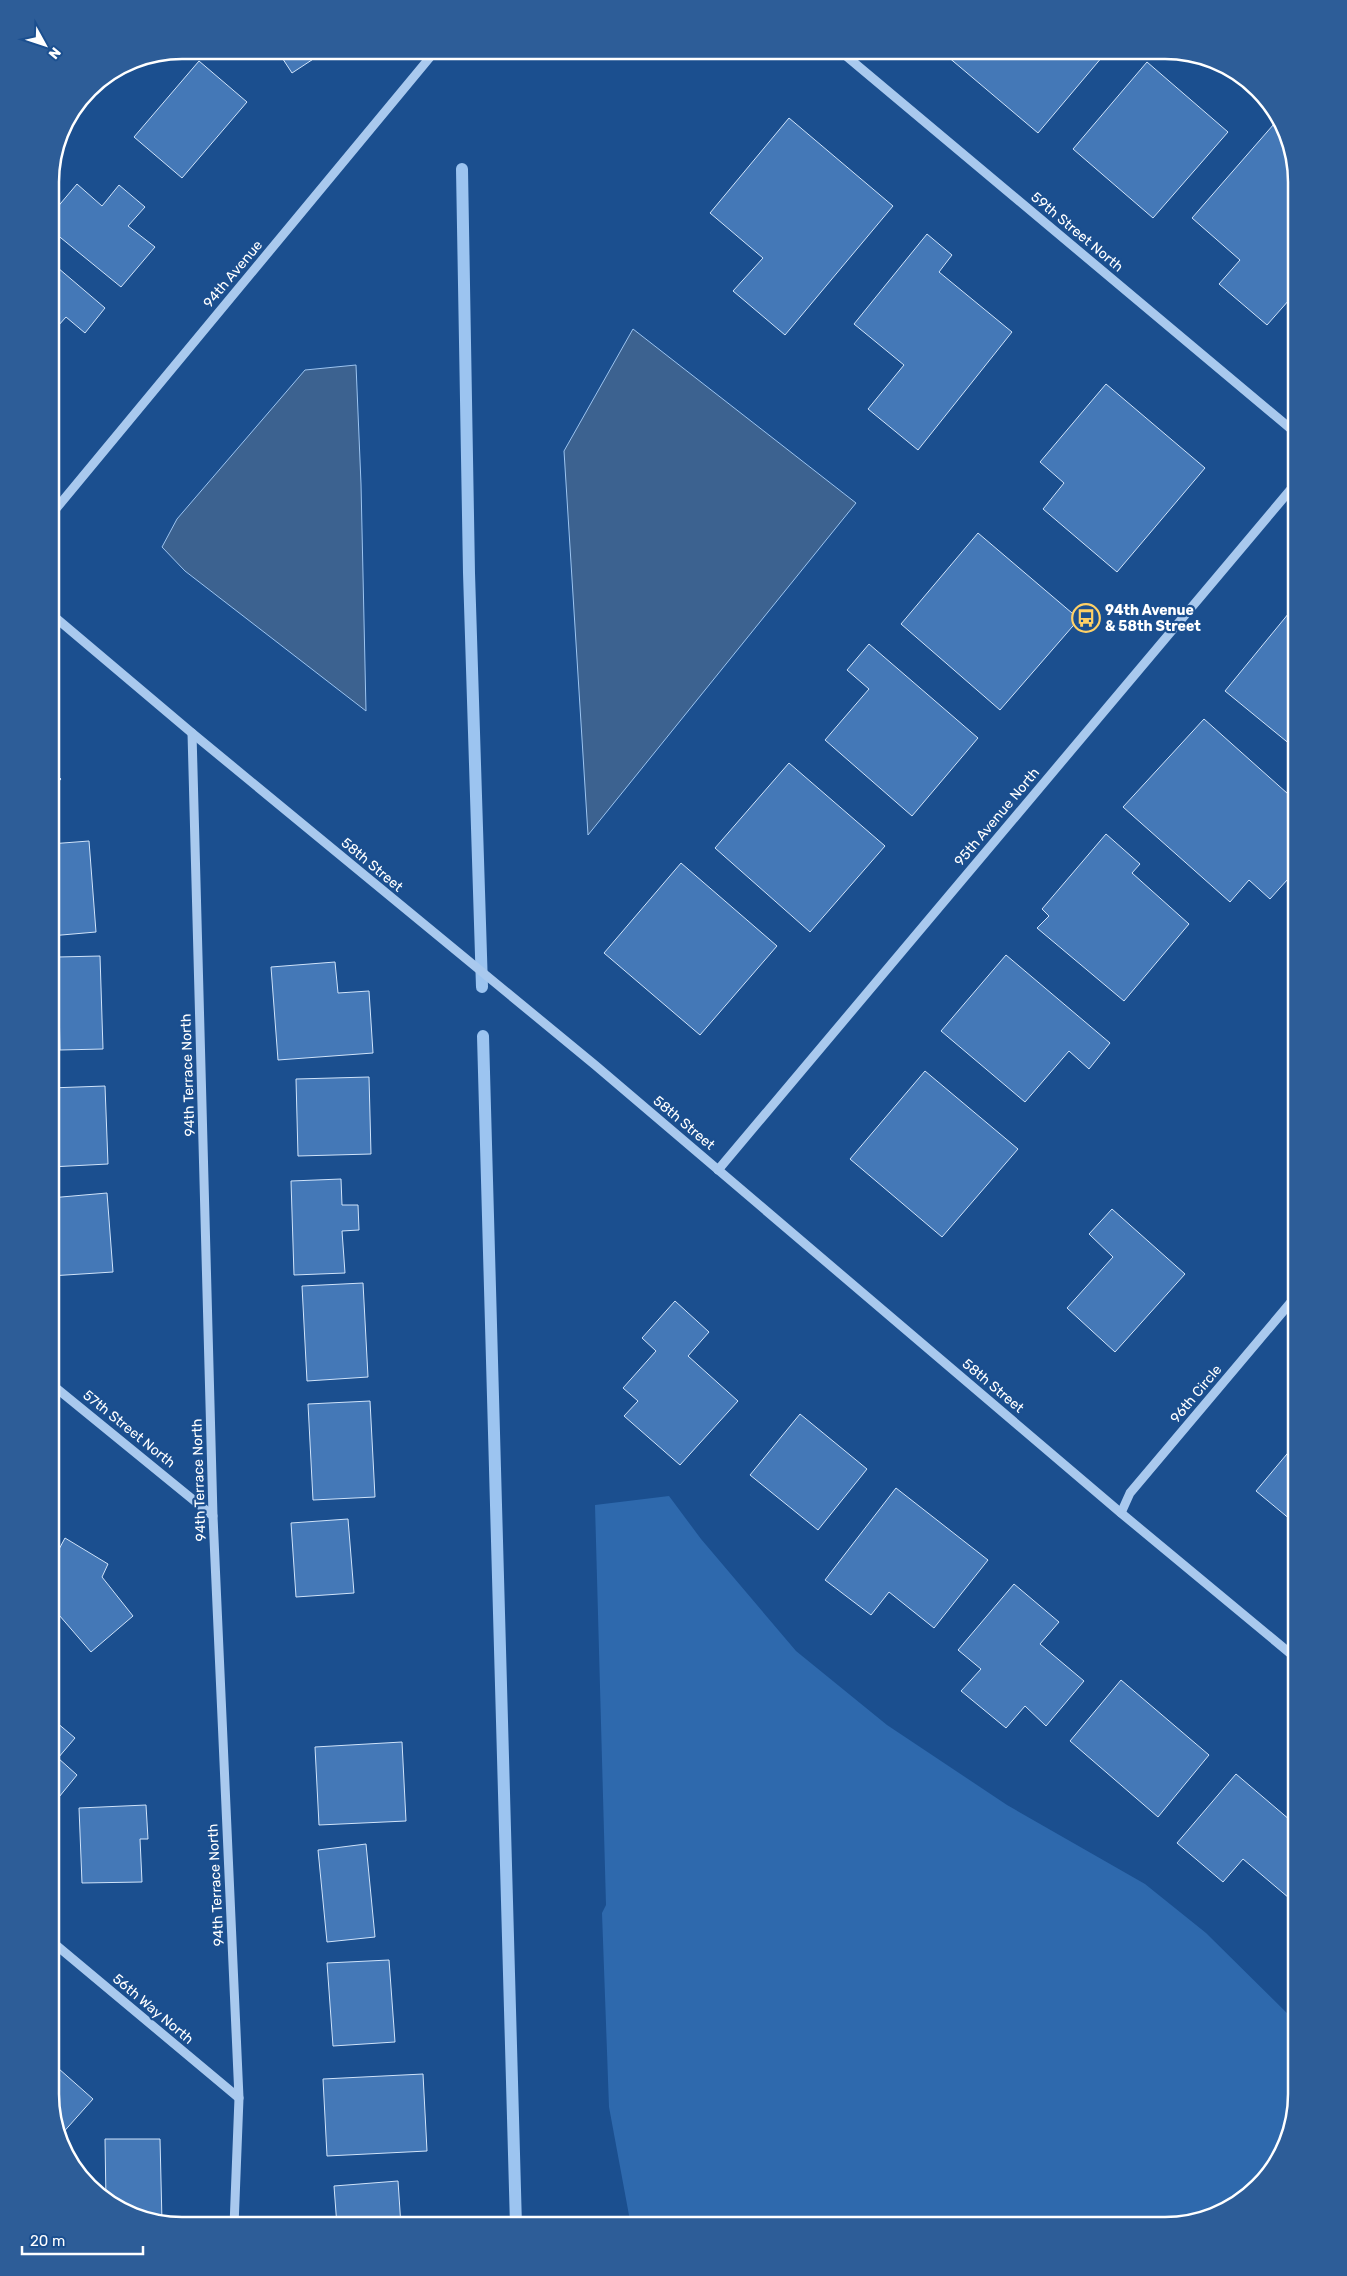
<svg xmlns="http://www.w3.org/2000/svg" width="1347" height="2276" viewBox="0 0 1347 2276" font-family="Rubik,sans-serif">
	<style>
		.green { fill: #2e69ad }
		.water { fill: #3c6290; stroke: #9cc4f0 }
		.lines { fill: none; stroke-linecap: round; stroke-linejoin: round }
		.stream { stroke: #9cc4f0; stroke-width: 12 }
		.building { fill: #4478b7; stroke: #cfe3fa }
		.minor { stroke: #a9c9ee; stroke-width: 9 }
		.labels { text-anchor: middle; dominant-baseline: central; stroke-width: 4.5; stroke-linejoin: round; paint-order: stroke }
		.street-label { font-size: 14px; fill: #fff; stroke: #1b4f8f }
		.poi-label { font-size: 14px; font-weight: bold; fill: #fff; stroke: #1b4f8f; text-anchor: start }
		.rim { fill: none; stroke: #fff; stroke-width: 2.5 }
	</style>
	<rect width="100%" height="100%" fill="#1b4f8f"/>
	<!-- green -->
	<polygon class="green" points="669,1496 701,1539 796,1651 887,1725 1007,1805 1145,1884 1206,1933 1297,2023 1297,2095 1275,2167 1223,2213 1165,2226 631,2226 609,2107 602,1913 606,1905 595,1505"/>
	<!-- water -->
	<g class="water">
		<polygon points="633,329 856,503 588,835 564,451"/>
		<polygon points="356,365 361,484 366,711 185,571 162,547 177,519 305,370"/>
	</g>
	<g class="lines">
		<!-- stream -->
		<g class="stream">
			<polyline points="462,169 469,573 482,987"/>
			<polyline points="483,1036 516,2226"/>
		</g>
	</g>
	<!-- building -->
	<g class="building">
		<polygon points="277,50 327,50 292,73"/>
		<polygon points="953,50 1108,50 1038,133 947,56"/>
		<polygon points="199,61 247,102 182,178 134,137"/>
		<polygon points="1147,62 1228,132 1153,218 1073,149"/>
		<polygon points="789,118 893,206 785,335 733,291 763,258 710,213"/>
		<polygon points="1274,124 1286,134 1297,182 1297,291 1267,325 1219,284 1240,260 1192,218"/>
		<polygon points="77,184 102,206 119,185 145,207 128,226 155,247 121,287 50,229 50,216"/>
		<polygon points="927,234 952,255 939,272 1012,332 918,450 868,409 904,365 854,324"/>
		<polygon points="51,262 105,308 85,333 66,317 50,335"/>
		<polygon points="1106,384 1205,468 1117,572 1043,509 1064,483 1040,462"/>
		<polygon points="978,533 1079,619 1000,710 901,624"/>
		<polygon points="1289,613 1297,619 1297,750 1225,691"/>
		<polygon points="869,644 978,738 912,816 825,740 869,689 847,670"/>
		<polygon points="1204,719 1297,802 1297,869 1270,899 1249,880 1230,902 1123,807"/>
		<polygon points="789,763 885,846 810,932 715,848"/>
		<polygon points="50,769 61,779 50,791"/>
		<polygon points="1106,834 1140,864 1132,873 1189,924 1124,1001 1037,928 1049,916 1042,909"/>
		<polygon points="89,841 96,932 50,936 50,844"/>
		<polygon points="681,863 777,946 700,1035 604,953"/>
		<polygon points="1006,955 1110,1043 1089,1069 1069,1051 1025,1102 941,1031"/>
		<polygon points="100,956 103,1049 60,1050 58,957"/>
		<polygon points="335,962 338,993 369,991 373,1053 278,1060 271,967"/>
		<polygon points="925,1071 1018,1149 942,1237 850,1159"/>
		<polygon points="369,1077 371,1154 298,1156 296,1079"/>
		<polygon points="105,1086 108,1164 50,1167 50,1088"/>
		<polygon points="341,1179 342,1205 358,1205 359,1230 342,1231 345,1273 294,1275 291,1181"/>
		<polygon points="107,1193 113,1272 50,1276 50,1198"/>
		<polygon points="1112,1209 1185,1274 1115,1352 1067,1308 1113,1257 1089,1234"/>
		<polygon points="363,1283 368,1377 307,1381 302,1286"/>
		<polygon points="675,1301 709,1332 688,1356 738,1401 680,1465 624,1416 638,1401 623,1388 656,1351 642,1338"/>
		<polygon points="370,1401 375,1497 313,1500 308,1404"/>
		<polygon points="800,1414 867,1469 818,1530 750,1475"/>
		<polygon points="1297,1442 1297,1525 1256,1491"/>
		<polygon points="896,1488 988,1560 934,1628 889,1592 871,1615 825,1580"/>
		<polygon points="348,1519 354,1593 296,1597 291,1523"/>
		<polygon points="65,1538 108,1564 102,1577 133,1616 91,1652 59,1615 50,1624 50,1566"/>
		<polygon points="1014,1584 1059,1622 1040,1644 1084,1681 1046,1726 1025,1706 1006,1728 961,1691 981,1669 958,1650"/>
		<polygon points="1121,1680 1209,1755 1158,1817 1070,1741"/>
		<polygon points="50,1717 75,1738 58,1758 77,1775 50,1808"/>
		<polygon points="402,1742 406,1821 319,1825 315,1747"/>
		<polygon points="1236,1774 1297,1826 1297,1888 1289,1898 1243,1859 1223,1882 1177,1843"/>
		<polygon points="146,1805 148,1839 140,1839 142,1882 82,1883 79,1808"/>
		<polygon points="366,1844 375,1937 327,1942 318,1850"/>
		<polygon points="389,1960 395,2042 333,2046 327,1963"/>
		<polygon points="50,2061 93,2099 60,2136 50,2094"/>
		<polygon points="423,2074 427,2151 327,2156 323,2079"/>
		<polygon points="105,2139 160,2139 162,2222 106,2201"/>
		<polygon points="398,2181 401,2226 337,2226 334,2186"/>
	</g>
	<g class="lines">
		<!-- minor -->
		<g class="minor">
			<polyline points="839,50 1297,434"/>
			<polyline points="50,516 436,50"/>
			<polyline points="50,613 192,733 595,1065 1121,1513 1297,1659"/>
			<polyline points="192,733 213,1516 239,2098 234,2226"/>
			<polyline points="718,1170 1297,482"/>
			<polyline points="50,1383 213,1516"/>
			<polyline points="1121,1513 1130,1493 1297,1295"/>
			<polyline points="50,1940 239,2098"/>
		</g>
	</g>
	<!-- icons -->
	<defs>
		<symbol id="bus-ring" viewBox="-11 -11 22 22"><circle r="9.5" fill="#1b4f8f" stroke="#ffd166" stroke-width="1.5"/><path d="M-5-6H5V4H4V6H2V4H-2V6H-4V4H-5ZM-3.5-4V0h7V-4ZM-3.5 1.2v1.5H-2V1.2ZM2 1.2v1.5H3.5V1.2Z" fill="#ffd166"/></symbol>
	</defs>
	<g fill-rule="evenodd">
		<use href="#bus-ring" x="1070" y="602" width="32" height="32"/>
	</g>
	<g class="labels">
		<!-- street labels -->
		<g class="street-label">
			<text transform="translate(1077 232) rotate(40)">59th Street North</text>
			<text transform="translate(233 274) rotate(-50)">94th Avenue</text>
			<text transform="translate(997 817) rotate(-50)">95th Avenue North</text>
			<text transform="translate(372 865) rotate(40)">58th Street</text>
			<text transform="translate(188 1075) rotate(-92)">94th Terrace North</text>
			<text transform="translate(684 1123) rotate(40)">58th Street</text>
			<text transform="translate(993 1386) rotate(40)">58th Street</text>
			<text transform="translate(1196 1394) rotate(-50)">96th Circle</text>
			<text transform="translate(129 1429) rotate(39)">57th Street North</text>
			<text transform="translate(199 1480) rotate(-92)">94th Terrace North</text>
			<text transform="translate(216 1885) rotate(-93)">94th Terrace North</text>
			<text transform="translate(153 2009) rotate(40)">56th Way North</text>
		</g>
		<!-- poi labels -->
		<g class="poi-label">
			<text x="1105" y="610">94th Avenue<tspan x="1105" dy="16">&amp; 58th Street</tspan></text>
		</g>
	</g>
	<!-- crop -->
	<path d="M0 0H1347V2276H0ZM182 59H1165A123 123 0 0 1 1288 182V2094A123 123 0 0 1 1165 2217H182A123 123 0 0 1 59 2094V182A123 123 0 0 1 182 59Z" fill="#2d5d98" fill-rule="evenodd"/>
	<path class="rim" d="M182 59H1165A123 123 0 0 1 1288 182V2094A123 123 0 0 1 1165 2217H182A123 123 0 0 1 59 2094V182A123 123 0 0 1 182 59Z"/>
	<!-- north arrow -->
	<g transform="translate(45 45) rotate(130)" stroke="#1b4f8f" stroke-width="4" paint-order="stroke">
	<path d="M0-4L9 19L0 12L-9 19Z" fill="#ffffff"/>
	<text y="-8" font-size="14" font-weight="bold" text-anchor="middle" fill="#ffffff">N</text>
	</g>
	<!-- scale -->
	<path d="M22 2246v8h121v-8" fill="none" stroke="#ffffff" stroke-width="2.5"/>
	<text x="30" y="2246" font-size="15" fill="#ffffff" stroke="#1b4f8f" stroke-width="4" paint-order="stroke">20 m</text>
</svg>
